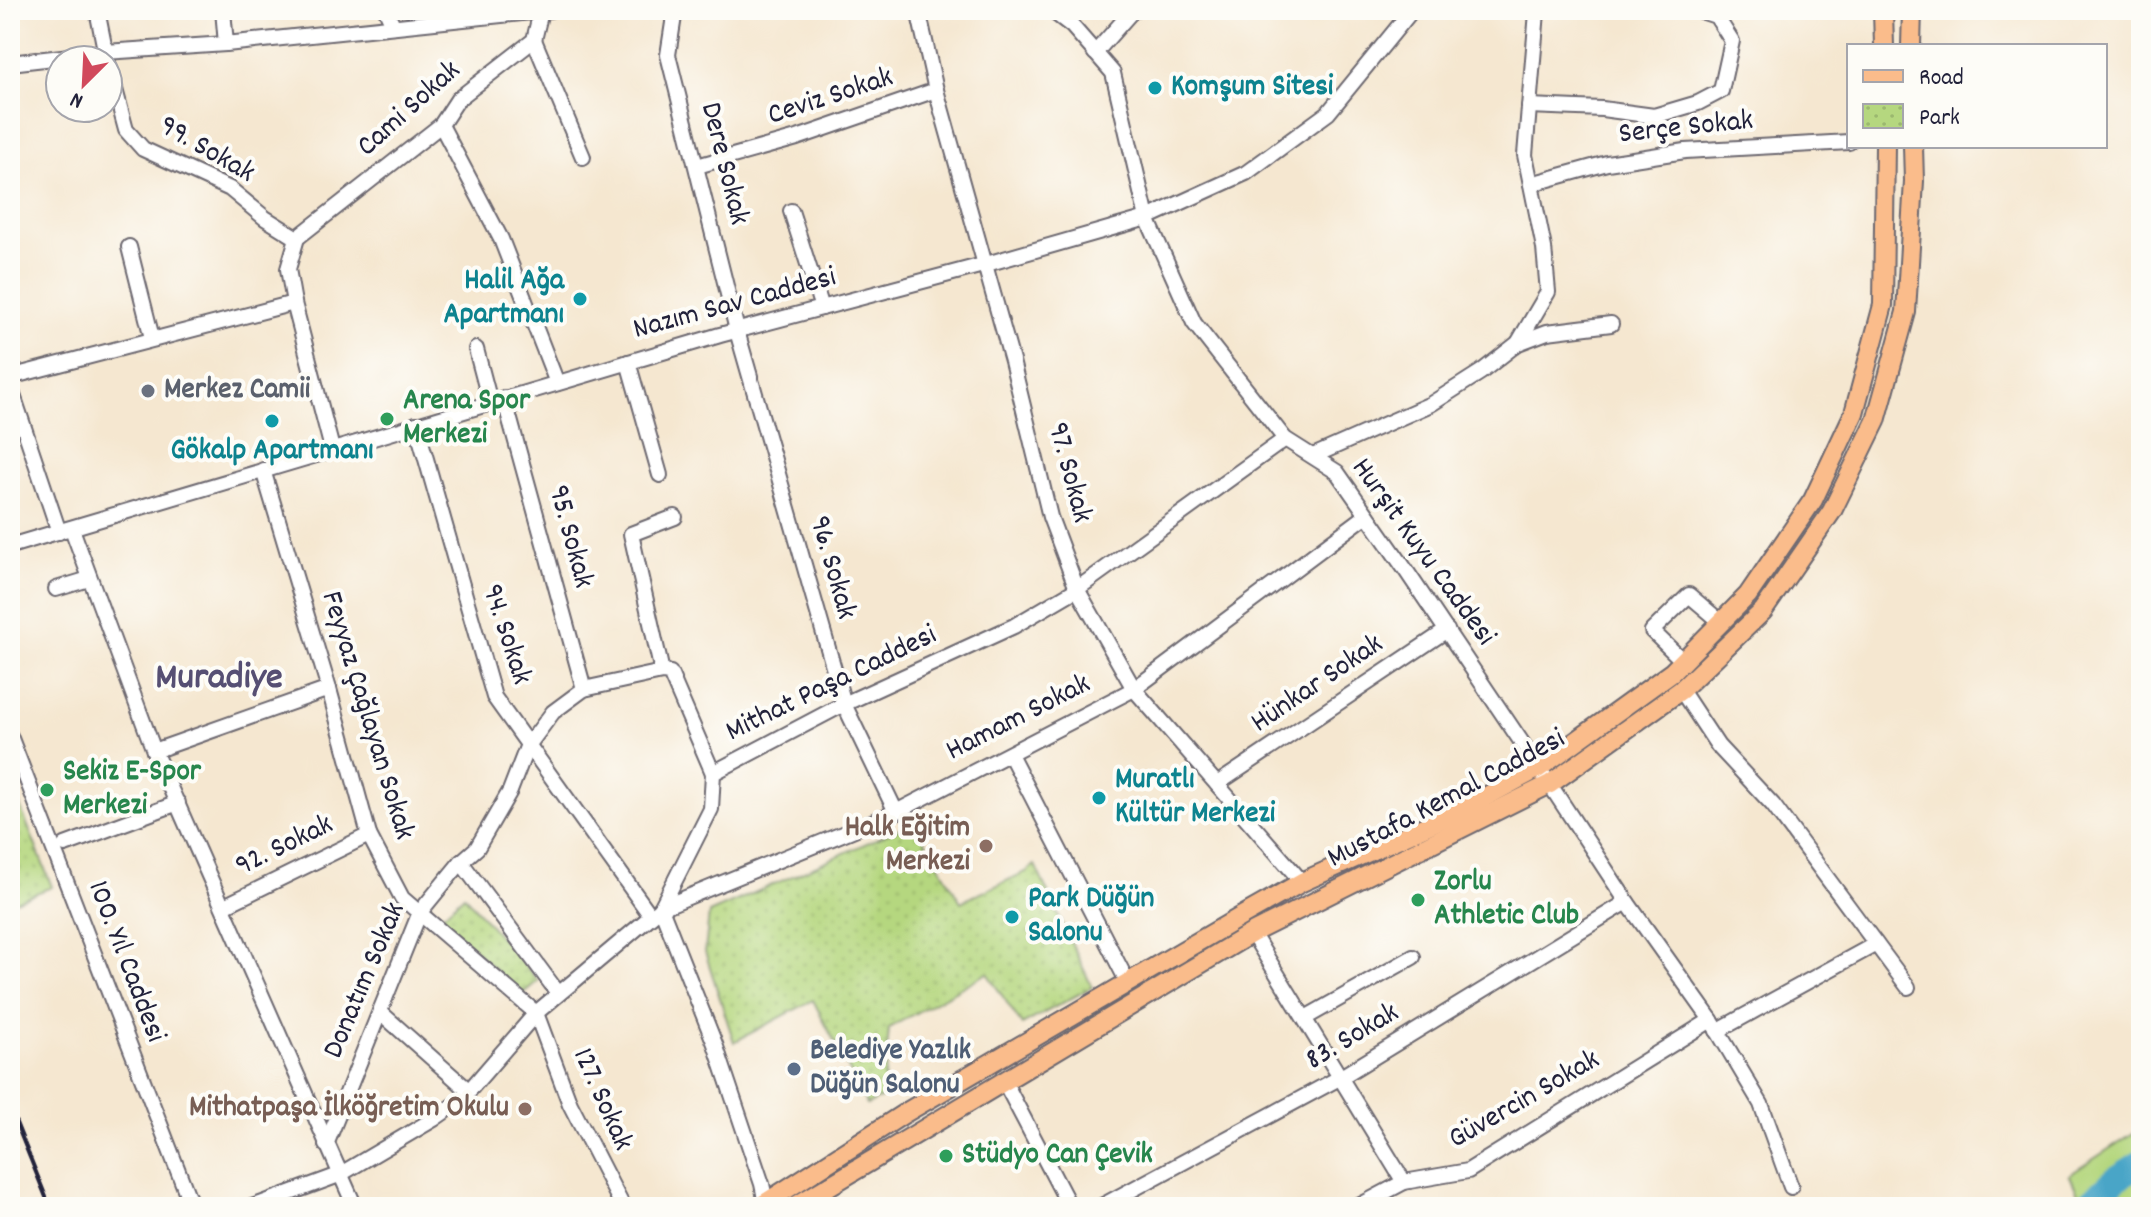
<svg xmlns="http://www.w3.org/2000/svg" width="2151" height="1217" viewBox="0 0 2151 1217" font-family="Dekko,sans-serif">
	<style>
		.grass { fill: #b5d77f; stroke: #6c7c5d; stroke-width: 2 }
		.park { fill: url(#park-dots); stroke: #6c7c5d; stroke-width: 2 }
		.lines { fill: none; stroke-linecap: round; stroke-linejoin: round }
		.river { stroke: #49a5c7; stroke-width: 26 }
		.minor-casing { stroke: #6c676f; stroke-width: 18 }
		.major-casing { stroke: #6c676f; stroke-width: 22 }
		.minor { stroke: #fff; stroke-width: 14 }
		.major { stroke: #fabc8b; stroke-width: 18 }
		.rail { stroke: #22223b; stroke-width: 4 }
		.culture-dot { fill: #0f9aa8; stroke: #fdfcf7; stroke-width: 3 }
		.worship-dot { fill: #6b7280; stroke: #fdfcf7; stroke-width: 3 }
		.leisure-dot { fill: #2e9e5b; stroke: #fdfcf7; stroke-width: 3 }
		.education-dot { fill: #8d6e63; stroke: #fdfcf7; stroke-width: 3 }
		.service-dot { fill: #5c6f8a; stroke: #fdfcf7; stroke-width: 3 }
		.labels { text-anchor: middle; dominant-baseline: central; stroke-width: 8; stroke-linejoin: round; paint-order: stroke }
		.culture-label { font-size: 30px; font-weight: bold; fill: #0d838f; stroke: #fdfcf7; text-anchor: start }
		.street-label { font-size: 30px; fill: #22223b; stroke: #fdfcf7 }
		.worship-label { font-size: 30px; font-weight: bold; fill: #5b616d; stroke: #fdfcf7; text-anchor: start }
		.leisure-label { font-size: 30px; font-weight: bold; fill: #27864d; stroke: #fdfcf7; text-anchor: start }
		.education-label { font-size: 30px; font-weight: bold; fill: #785e54; stroke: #fdfcf7; text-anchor: end }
		.service-label { font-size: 30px; font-weight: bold; fill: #4e5e75; stroke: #fdfcf7; text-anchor: start }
		.district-label { font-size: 38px; font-weight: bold; fill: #564f73; stroke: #fdfcf7 }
	</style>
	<defs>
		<pattern id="park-dots" width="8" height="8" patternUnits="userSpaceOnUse" patternTransform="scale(2)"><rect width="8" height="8" fill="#b5d77f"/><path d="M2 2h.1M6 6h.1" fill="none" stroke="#9bb86f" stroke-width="1.8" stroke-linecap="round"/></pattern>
	</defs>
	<rect width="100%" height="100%" fill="#fdfcf7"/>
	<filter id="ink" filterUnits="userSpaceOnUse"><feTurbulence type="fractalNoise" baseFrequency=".0125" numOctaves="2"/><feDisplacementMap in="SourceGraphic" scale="16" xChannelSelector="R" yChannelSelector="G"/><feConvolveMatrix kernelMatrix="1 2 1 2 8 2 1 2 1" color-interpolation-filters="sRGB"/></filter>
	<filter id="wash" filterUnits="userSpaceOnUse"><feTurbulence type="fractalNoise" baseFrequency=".006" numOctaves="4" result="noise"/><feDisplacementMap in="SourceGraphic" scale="32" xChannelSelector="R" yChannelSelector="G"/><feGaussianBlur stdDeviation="1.8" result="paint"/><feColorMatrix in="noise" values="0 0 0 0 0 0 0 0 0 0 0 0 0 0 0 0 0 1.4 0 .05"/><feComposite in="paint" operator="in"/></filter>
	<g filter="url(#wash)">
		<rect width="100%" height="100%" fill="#f5e7d0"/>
		<!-- grass -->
		<polygon class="grass" points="2141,1128 2141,1207 2085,1207 2069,1175"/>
		<!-- park -->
		<g class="park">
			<polygon points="10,781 52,887 10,903"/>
			<polygon points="914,822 961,902 1026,872 1035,865 1092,987 1022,1025 987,973 889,1028 883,1097 867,1105 813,1000 734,1042 705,952 709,913"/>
			<polygon points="464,895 538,981 521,995 440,917"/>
		</g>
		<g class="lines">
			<!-- river -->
			<polyline class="river" points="2085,1207 2116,1179 2141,1163"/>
		</g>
	</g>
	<g filter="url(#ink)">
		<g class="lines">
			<defs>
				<g id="minor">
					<polyline points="97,10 107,60"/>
					<polyline points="223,10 226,44"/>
					<polyline points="386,10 393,25"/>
					<polyline points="675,10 668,55 739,338 844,704 896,812"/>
					<polyline points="918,10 936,90 1012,361 1050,517 1077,589 1134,689 1302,882"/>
					<polyline points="1051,10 1072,26 1113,73 1147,218 1194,323 1285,439 1337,472 1405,569 1539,768 1627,902 1711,1020 1761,1104 1791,1187"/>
					<polyline points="534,40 583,157"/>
					<polyline points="1095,53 1133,10"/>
					<polyline points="10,63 105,52 226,44 550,10"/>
					<polyline points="108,63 126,130 143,149 230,189 265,218 297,238 288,269 294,303 332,449"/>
					<polyline points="1529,106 1602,109 1654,116 1698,103 1721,91 1732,41 1716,16 1698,10"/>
					<polyline points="441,125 501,239 557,383"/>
					<polyline points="697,166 797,138 936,90"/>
					<polyline points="1531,184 1607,163 1685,151 1849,142"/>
					<polyline points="791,211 822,308"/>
					<polyline points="297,238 441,125 458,99 534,40 541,11"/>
					<polyline points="129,247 152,338"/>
					<polyline points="1518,343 1547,332 1611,324"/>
					<polyline points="476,349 490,402"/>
					<polyline points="628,362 660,475"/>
					<polyline points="10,377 294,303"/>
					<polyline points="10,386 59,532"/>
					<polyline points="504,398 584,689"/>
					<polyline points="416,424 494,697 651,916"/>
					<polyline points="1313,456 1431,404 1481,372 1518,343 1548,292 1544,248 1525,155 1537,12 1535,10"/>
					<polyline points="263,470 329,689 369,835 402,898 536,1013 570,1104 623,1207"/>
					<polyline points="72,529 154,751 355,1207"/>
					<polyline points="10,546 720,335 983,265 1147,218 1246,173 1328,113 1412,10"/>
					<polyline points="56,589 89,579"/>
					<polyline points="1683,661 1652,631 1689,595 1722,623"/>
					<polyline points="662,672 631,534 675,517"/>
					<polyline points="1681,690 1718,746 1773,805 1908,987"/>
					<polyline points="10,736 192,1207"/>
					<polyline points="154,751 329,689"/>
					<polyline points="1010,754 1128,983"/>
					<polyline points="1217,784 1447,630"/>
					<polyline points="65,845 178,803"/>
					<polyline points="461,862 558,993"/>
					<polyline points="224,906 369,835"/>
					<polyline points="661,908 896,812 1134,689 1367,515"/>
					<polyline points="661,908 715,1044 762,1184 766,1203"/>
					<polyline points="1252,933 1404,1182"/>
					<polyline points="380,1012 469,1091"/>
					<polyline points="1305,1018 1413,957"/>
					<polyline points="1717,1031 1876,944"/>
					<polyline points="1004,1081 1070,1207"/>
					<polyline points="326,1145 420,912 461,862 477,848 510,791 527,747 553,712 584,689 662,672 670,673 713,773"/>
					<polyline points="252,1207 339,1175 434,1119 461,1100 536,1013 661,908 711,809 713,773 844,704 1014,626 1077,589 1285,439"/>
					<polyline points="1100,1207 1341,1077 1627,902"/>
					<polyline points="1357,1207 1404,1182 1468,1171 1711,1020"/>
				</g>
				<g id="major">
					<polyline points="1883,10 1884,46"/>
					<polyline points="1911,46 1912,10"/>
					<polyline points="759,1207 905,1113 1242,916 1302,882 1459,811 1539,768 1672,672 1748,595 1813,500 1854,413 1883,305 1885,146"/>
					<polyline points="794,1207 1252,933 1550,784 1681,690 1763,611 1832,511 1876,421 1906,312 1914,181 1913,146"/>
				</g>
			</defs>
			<!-- minor casing -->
			<use href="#minor" class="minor-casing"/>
			<!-- major casing -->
			<use href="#major" class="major-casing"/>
			<!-- minor -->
			<use href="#minor" class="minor"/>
			<!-- major -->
			<use href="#major" class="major"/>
			<!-- rail -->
			<polyline class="rail" points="10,1108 50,1207"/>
		</g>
	</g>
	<!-- markers -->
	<g class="culture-dot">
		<circle cx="1155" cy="88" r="8"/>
		<circle cx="580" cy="299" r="8"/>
		<circle cx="272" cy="421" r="8"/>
		<circle cx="1099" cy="798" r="8"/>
		<circle cx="1012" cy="917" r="8"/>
	</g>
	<circle class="worship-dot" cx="148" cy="391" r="8"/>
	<g class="leisure-dot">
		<circle cx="387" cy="419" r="8"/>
		<circle cx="47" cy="790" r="8"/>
		<circle cx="1418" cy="900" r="8"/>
		<circle cx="946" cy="1156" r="8"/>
	</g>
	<g class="education-dot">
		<circle cx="986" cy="846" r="8"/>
		<circle cx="525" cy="1109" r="8"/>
	</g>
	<circle class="service-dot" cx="794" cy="1069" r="8"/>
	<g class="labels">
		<!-- culture labels -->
		<g class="culture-label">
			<text x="1171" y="88">Komşum Sitesi</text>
			<text x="564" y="282" text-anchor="end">Halil Ağa<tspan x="564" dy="34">Apartmanı</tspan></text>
			<text x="272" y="452" text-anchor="middle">Gökalp Apartmanı</text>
			<text x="1115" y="781">Muratlı<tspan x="1115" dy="34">Kültür Merkezi</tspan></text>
			<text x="1028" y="900">Park Düğün<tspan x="1028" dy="34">Salonu</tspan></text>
		</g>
		<!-- street labels -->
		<g class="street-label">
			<text transform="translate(831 98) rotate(-18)">Ceviz Sokak</text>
			<text transform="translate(410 110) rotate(-42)">Cami Sokak</text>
			<text transform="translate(1686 129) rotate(-6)">Serçe Sokak</text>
			<text transform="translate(206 151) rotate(30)">99. Sokak</text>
			<text transform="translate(723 164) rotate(76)">Dere Sokak</text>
			<text transform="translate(735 305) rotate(-15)">Nazım Sav Caddesi</text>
			<text transform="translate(1068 473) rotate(75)">97. Sokak</text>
			<text transform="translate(569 537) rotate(75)">95. Sokak</text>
			<text transform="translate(1422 553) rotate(54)">Hurşit Kuyu Caddesi</text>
			<text transform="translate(831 568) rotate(74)">96. Sokak</text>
			<text transform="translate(505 635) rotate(72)">94. Sokak</text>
			<text transform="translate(832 685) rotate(-26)">Mithat Paşa Caddesi</text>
			<text transform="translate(1318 685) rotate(-34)">Hünkar Sokak</text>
			<text transform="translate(366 716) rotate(73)">Feyyaz Çağlayan Sokak</text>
			<text transform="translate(1019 719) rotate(-27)">Hamam Sokak</text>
			<text transform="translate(1447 800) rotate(-28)">Mustafa Kemal Caddesi</text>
			<text transform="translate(285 847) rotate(-26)">92. Sokak</text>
			<text transform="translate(125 962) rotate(69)">100. Yıl Caddesi</text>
			<text transform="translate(366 981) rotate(-67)">Donatım Sokak</text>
			<text transform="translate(1353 1038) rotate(-31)">83. Sokak</text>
			<text transform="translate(601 1100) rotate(66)">127. Sokak</text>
			<text transform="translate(1525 1101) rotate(-30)">Güvercin Sokak</text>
		</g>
		<!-- worship labels -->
		<g class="worship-label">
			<text x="164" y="391">Merkez Camii</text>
		</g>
		<!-- leisure labels -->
		<g class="leisure-label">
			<text x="403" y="402">Arena Spor<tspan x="403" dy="34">Merkezi</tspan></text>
			<text x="63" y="773">Sekiz E-Spor<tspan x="63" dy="34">Merkezi</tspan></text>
			<text x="1434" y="883">Zorlu<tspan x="1434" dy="34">Athletic Club</tspan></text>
			<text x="962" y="1156">Stüdyo Can Çevik</text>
		</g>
		<!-- education labels -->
		<g class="education-label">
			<text x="970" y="829">Halk Eğitim<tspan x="970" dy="34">Merkezi</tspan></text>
			<text x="509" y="1109">Mithatpaşa İlköğretim Okulu</text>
		</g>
		<!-- service labels -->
		<g class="service-label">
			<text x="810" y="1052">Belediye Yazlık<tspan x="810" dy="34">Düğün Salonu</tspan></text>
		</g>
		<!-- district labels -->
		<g class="district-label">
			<text x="219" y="679">Muradiye</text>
		</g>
	</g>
	<!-- margin -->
	<rect width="2151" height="1217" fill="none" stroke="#fdfcf7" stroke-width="40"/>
	<!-- legend -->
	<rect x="1847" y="44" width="260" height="104" fill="#fdfcf7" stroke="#a5a5ac" stroke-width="2"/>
	<rect x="1863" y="70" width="40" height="12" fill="#fabc8b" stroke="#a5a5ac" stroke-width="2"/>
	<text x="1919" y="84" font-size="24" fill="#22223b">Road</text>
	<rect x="1863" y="104" width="40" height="24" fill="url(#park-dots)" stroke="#a5a5ac" stroke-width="2"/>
	<text x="1919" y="124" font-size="24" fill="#22223b">Park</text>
	<!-- north arrow -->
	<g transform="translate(84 84) rotate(204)"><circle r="38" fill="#fdfcf7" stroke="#a5a5ac" stroke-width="2"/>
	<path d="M0-6L14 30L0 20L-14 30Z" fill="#d1495b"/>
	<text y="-12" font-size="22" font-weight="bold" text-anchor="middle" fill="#22223b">N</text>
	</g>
</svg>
